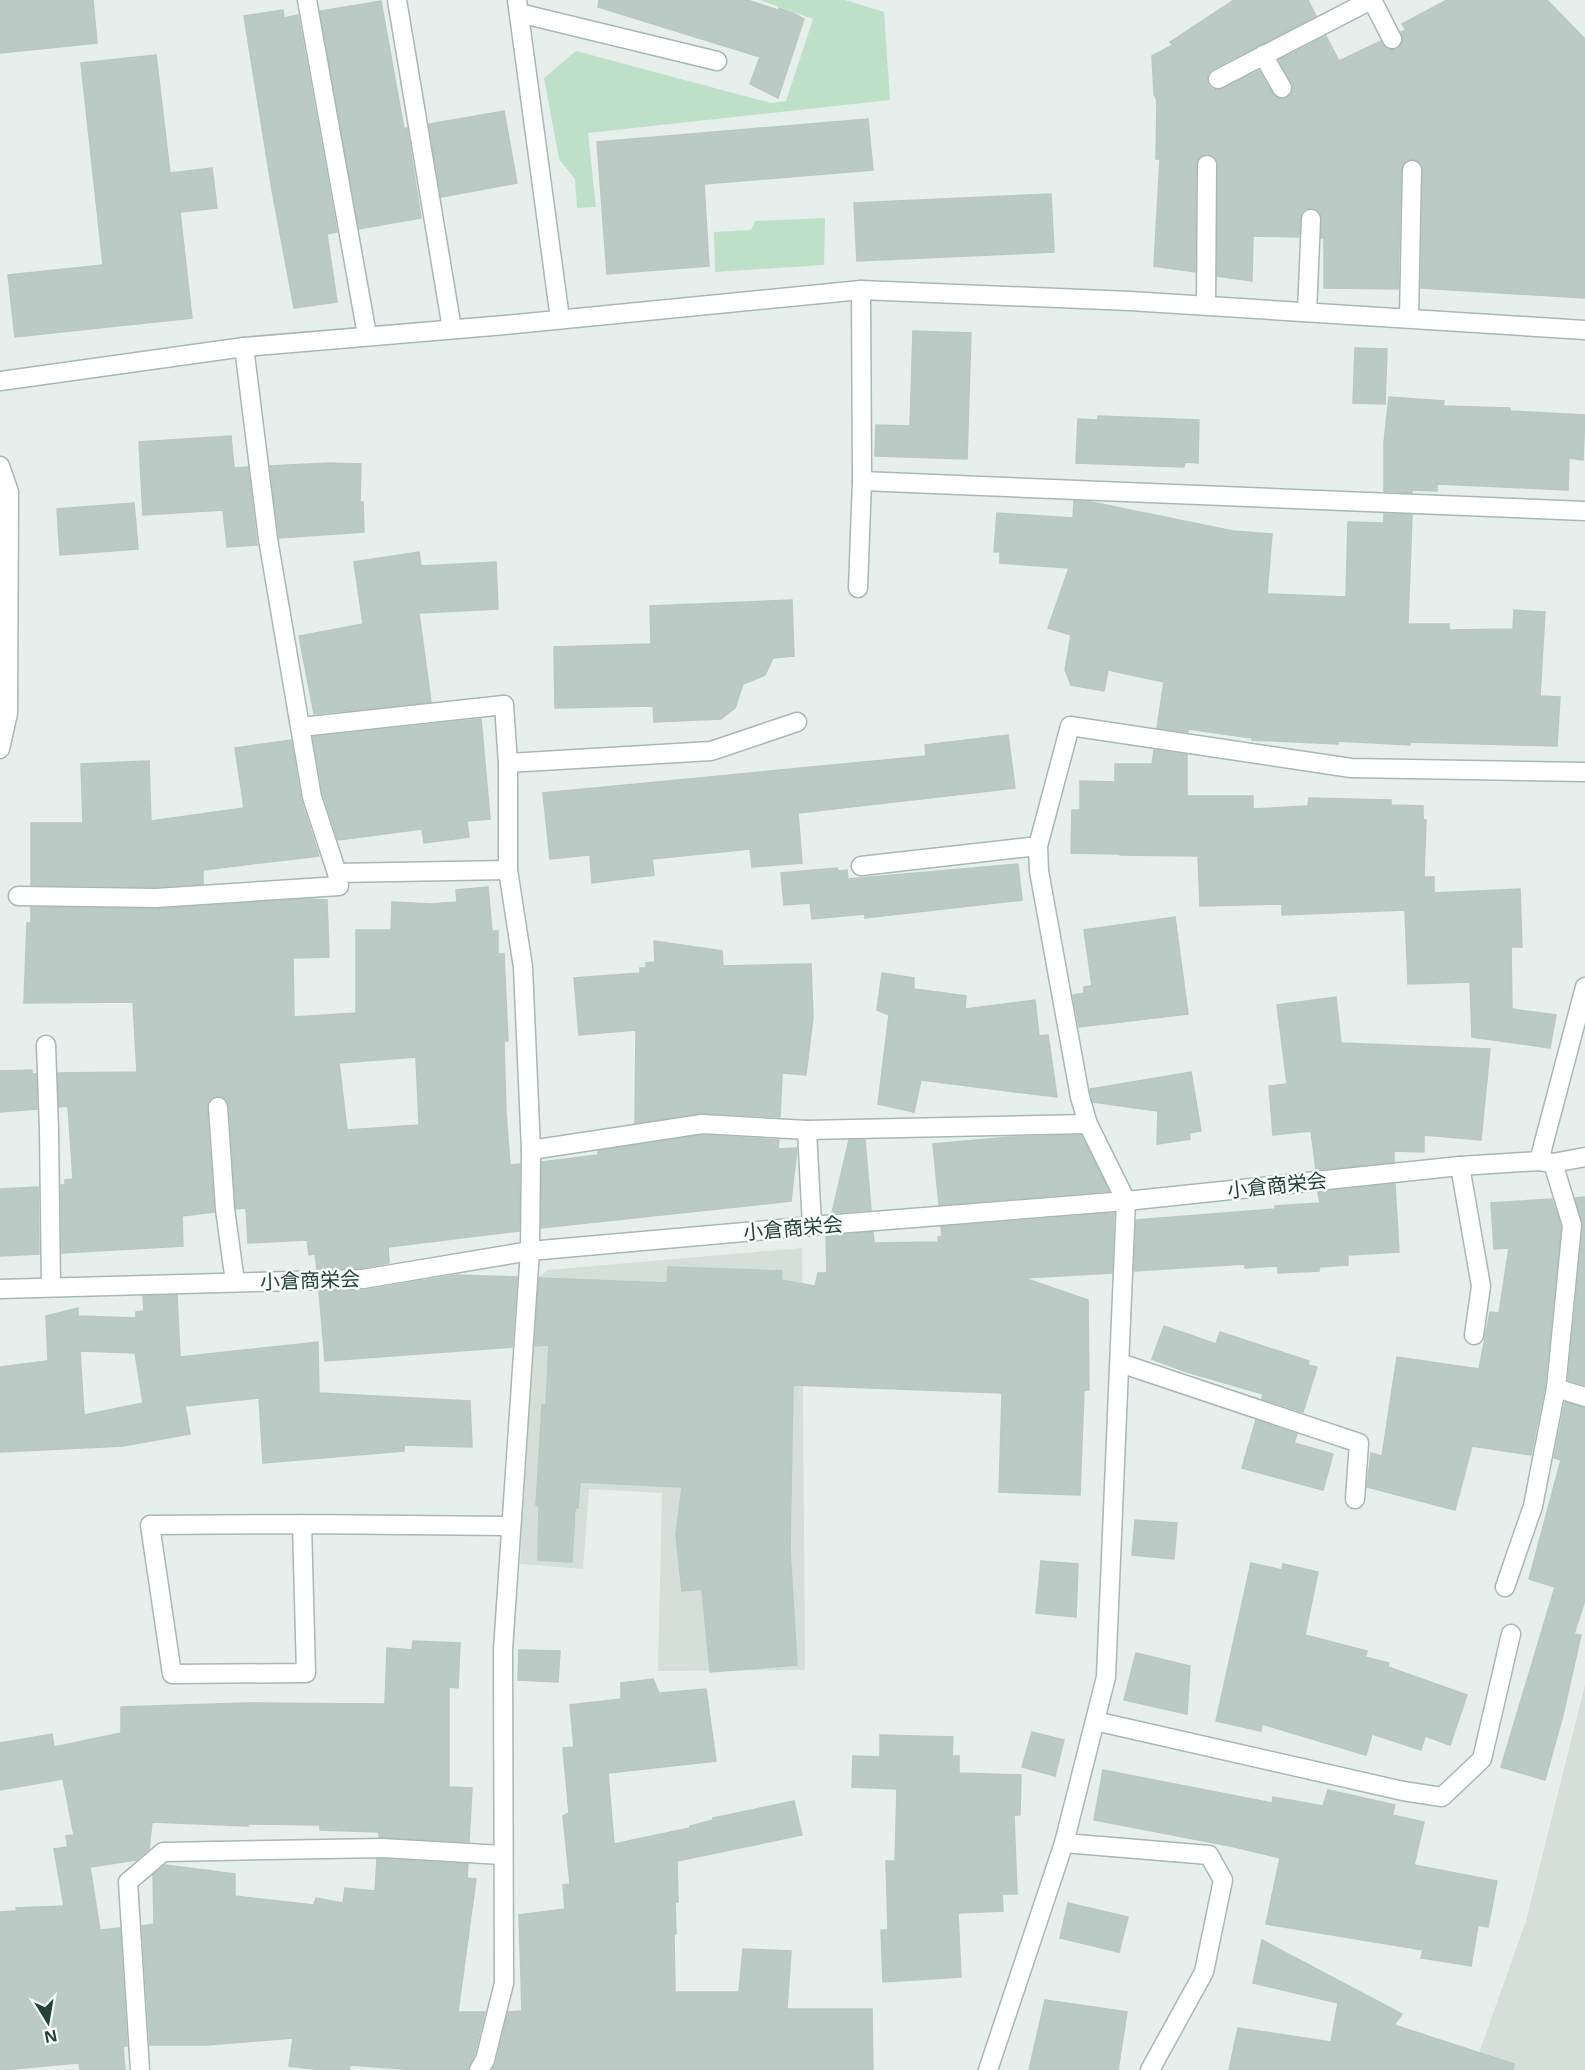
<svg xmlns="http://www.w3.org/2000/svg" width="1585" height="2070" viewBox="0 0 1585 2070" font-family="'Open Sans','Noto Sans JP',sans-serif">
	<style>
		.built { fill: #d4dfda }
		.green { fill: #bfe0c8 }
		.building { fill: #bbcac4; stroke: #b8c9c2; stroke-width: 1.5; fill-rule: evenodd }
		.lines { fill: none; stroke-linecap: round; stroke-linejoin: round }
		.lane-casing { stroke: #a8b8b2; stroke-width: 21 }
		.street-casing { stroke: #a8b8b2; stroke-width: 21 }
		.lane { stroke: #fff; stroke-width: 18 }
		.street { stroke: #fff; stroke-width: 18 }
		.labels { text-anchor: middle; dominant-baseline: central; stroke-width: 5; stroke-linejoin: round; paint-order: stroke }
		.street-label { font-size: 20px; fill: #24423a; stroke: #f7fbf9 }
	</style>
	<rect width="100%" height="100%" fill="#e6efeb"/>
	<!-- built -->
	<g class="built">
		<polygon points="802,1248 805,1670 658,1671 662,1493 589,1489 583,1569 520,1564 533,1281 548,1270"/>
		<polygon points="1585,1685 1585,2070 1473,2070 1526,1921"/>
	</g>
	<!-- green -->
	<g class="green">
		<polygon points="760,0 845,0 884,12 890,100 588,133 596,207 577,208 575,179 559,159 544,78 576,51 771,103 786,101 813,19"/>
		<polygon points="825,218 824,265 715,272 714,232 751,230 755,221"/>
	</g>
	<!-- building -->
	<g class="building">
		<polygon points="0,0 93,0 97,43 0,53"/>
		<polygon points="599,0 747,0 778,10 779,8 793,13 804,19 778,98 750,84 760,57 598,7"/>
		<polygon points="1234,0 1308,0 1316,16 1213,69 1208,73 1208,85 1212,89 1218,90 1259,71 1273,94 1281,99 1288,97 1293,87 1279,60 1326,36 1339,61 1381,41 1386,49 1392,50 1398,49 1403,40 1401,32 1406,30 1402,24 1447,0 1547,0 1585,39 1585,298 1421,288 1423,170 1422,164 1413,159 1406,160 1401,170 1398,289 1324,288 1324,238 1321,238 1322,219 1317,210 1312,208 1305,209 1301,213 1299,237 1253,236 1252,281 1217,276 1218,165 1216,159 1208,154 1201,156 1196,165 1195,272 1154,266 1160,159 1156,159 1157,101 1154,94 1152,56 1173,45 1170,42"/>
		<polygon points="381,1 404,129 407,128 421,218 359,229 320,11"/>
		<polygon points="283,10 284,18 298,15 337,232 327,234 337,302 294,308 272,190 244,16"/>
		<polygon points="156,55 170,173 212,168 217,208 180,212 192,318 15,337 8,275 103,265 81,63"/>
		<polygon points="504,111 517,183 441,197 429,124"/>
		<polygon points="868,119 873,170 704,184 709,266 607,274 597,142"/>
		<polygon points="1051,194 1054,252 857,261 854,203"/>
		<polygon points="913,331 971,333 967,459 875,456 876,425 910,426"/>
		<polygon points="1355,348 1387,349 1385,404 1353,403"/>
		<polygon points="1389,397 1444,401 1443,406 1510,408 1510,411 1585,415 1583,460 1569,458 1568,490 1437,484 1437,491 1412,490 1412,493 1384,491 1384,443"/>
		<polygon points="1098,416 1199,420 1198,463 1185,462 1184,467 1076,463 1078,419 1098,420"/>
		<polygon points="231,436 234,468 248,467 257,545 227,547 223,510 143,515 139,442"/>
		<polygon points="328,463 361,464 360,502 363,502 364,532 279,538 270,466"/>
		<polygon points="1074,501 1091,502 1233,531 1272,534 1267,594 1346,597 1348,522 1384,523 1384,514 1412,515 1408,624 1449,624 1449,630 1513,629 1514,610 1545,612 1540,696 1560,697 1557,746 1410,742 1410,745 1338,741 1338,744 1252,740 1252,738 1188,729 1188,732 1157,728 1164,682 1108,670 1104,691 1071,685 1065,670 1071,635 1048,628 1069,568 1000,563 1000,552 994,552 997,513 1073,518"/>
		<polygon points="134,503 138,549 60,555 57,509"/>
		<polygon points="419,552 421,566 496,562 498,609 419,613 431,702 314,714 299,636 363,624 354,562"/>
		<polygon points="792,600 794,656 773,658 765,675 743,684 735,708 721,719 654,722 653,706 555,708 554,647 651,644 650,606"/>
		<polygon points="481,719 490,819 467,821 469,837 424,843 422,829 338,840 323,794 313,737"/>
		<polygon points="1008,735 1015,788 798,813 802,863 752,867 750,849 652,859 654,875 592,883 590,855 550,859 543,793 926,756 925,745"/>
		<polygon points="291,740 301,800 319,856 203,870 203,884 156,887 31,885 31,823 83,823 81,764 149,761 151,821 244,808 235,748"/>
		<polygon points="1154,750 1187,755 1187,796 1253,796 1253,809 1308,806 1309,798 1391,800 1391,805 1423,806 1423,820 1426,820 1424,877 1434,877 1434,893 1520,889 1522,947 1511,947 1512,1009 1556,1015 1550,1048 1472,1037 1470,982 1408,984 1405,910 1282,915 1282,904 1200,906 1198,856 1120,855 1120,854 1071,853 1072,810 1080,810 1080,781 1115,782 1115,764 1152,764"/>
		<polygon points="1018,864 1022,900 865,918 865,914 812,919 810,903 784,905 781,873 837,868 838,871 847,870 848,879"/>
		<path d="M 488,887 L 492,931 L 498,931 L 498,954 L 504,954 L 508,1041 L 504,1041 L 506,1113 L 510,1165 L 520,1164 L 519,1231 L 388,1247 L 389,1263 L 362,1268 L 317,1269 L 315,1254 L 309,1255 L 307,1240 L 248,1243 L 246,1208 L 236,1209 L 229,1106 L 223,1097 L 218,1096 L 211,1098 L 207,1108 L 214,1212 L 182,1216 L 183,1246 L 62,1253 L 61,1185 L 65,1185 L 65,1180 L 73,1179 L 68,1106 L 59,1107 L 58,1073 L 137,1072 L 133,1002 L 24,1003 L 27,923 L 31,923 L 31,907 L 156,909 L 307,899 L 327,900 L 329,957 L 293,958 L 294,1017 L 356,1013 L 356,930 L 391,930 L 392,902 L 431,904 L 457,902 L 456,890 ZM 416,1057 L 419,1125 L 347,1130 L 339,1063 Z"/>
		<polygon points="1175,917 1188,1014 1079,1027 1073,995 1084,993 1084,987 1092,986 1084,930"/>
		<polygon points="654,941 722,951 723,966 811,964 813,1017 806,1075 782,1073 780,1117 702,1113 635,1123 636,1030 579,1035 574,978 640,973 640,968 646,968 646,963 655,962"/>
		<polygon points="882,973 914,978 914,989 966,996 965,1009 1035,1000 1039,1036 1048,1035 1057,1097 921,1080 914,1112 878,1104 889,1015 877,1010"/>
		<polygon points="1336,997 1341,1043 1490,1049 1481,1140 1424,1135 1424,1152 1394,1151 1394,1162 1316,1170 1311,1131 1273,1135 1269,1086 1287,1084 1277,1005"/>
		<polygon points="32,1070 32,1074 36,1074 37,1109 0,1112 0,1071"/>
		<polygon points="1191,1072 1201,1131 1189,1133 1190,1139 1157,1144 1158,1111 1093,1102 1091,1094 1090,1089"/>
		<polygon points="703,1135 779,1140 778,1149 797,1148 791,1201 541,1228 542,1162 598,1155 598,1151"/>
		<polygon points="1081,1135 1109,1191 939,1205 933,1144 1010,1137"/>
		<polygon points="849,1140 865,1140 871,1210 832,1213"/>
		<polygon points="1395,1184 1399,1252 1348,1255 1348,1265 1319,1267 1319,1271 1278,1273 1278,1266 1245,1268 1245,1264 1134,1271 1136,1220 1275,1209 1275,1206 1320,1203 1318,1192"/>
		<polygon points="38,1187 39,1254 0,1256 0,1189"/>
		<polygon points="1585,1197 1585,1385 1568,1380 1583,1226 1575,1198"/>
		<polygon points="1552,1199 1561,1226 1545,1386 1531,1455 1472,1446 1455,1510 1367,1487 1371,1453 1382,1456 1397,1357 1479,1369 1490,1312 1499,1313 1509,1248 1494,1249 1491,1203"/>
		<polygon points="1114,1213 1112,1273 1024,1278 1088,1300 1089,1390 1084,1390 1080,1495 999,1492 1002,1393 793,1385 790,1550 797,1665 710,1672 702,1589 682,1591 676,1535 682,1487 580,1482 578,1508 575,1508 572,1562 538,1560 539,1506 536,1505 542,1405 546,1405 549,1345 535,1346 539,1278 667,1283 668,1267 782,1271 781,1280 815,1286 818,1273 827,1273 826,1236 873,1232 874,1243 938,1242 938,1237 942,1236 941,1227"/>
		<polygon points="457,1275 517,1277 512,1347 325,1361 319,1291 365,1290"/>
		<path d="M 177,1295 L 180,1357 L 318,1342 L 319,1393 L 470,1401 L 472,1447 L 404,1445 L 404,1451 L 263,1463 L 259,1398 L 185,1406 L 190,1434 L 123,1446 L 0,1452 L 0,1367 L 48,1361 L 46,1316 L 78,1308 L 78,1316 L 136,1318 L 136,1312 L 144,1311 L 143,1296 ZM 80,1351 L 135,1353 L 143,1403 L 84,1415 Z"/>
		<polygon points="1164,1326 1216,1344 1220,1332 1309,1361 1308,1365 1317,1367 1303,1412 1262,1399 1263,1394 1184,1371 1152,1359"/>
		<polygon points="1565,1402 1585,1408 1585,1600 1574,1634 1581,1635 1563,1715 1545,1780 1501,1767 1555,1587 1529,1579 1561,1460 1554,1458"/>
		<polygon points="1256,1420 1297,1434 1294,1443 1333,1454 1323,1490 1242,1468"/>
		<polygon points="1135,1520 1177,1523 1174,1559 1132,1555"/>
		<polygon points="1041,1561 1078,1564 1076,1617 1036,1613"/>
		<polygon points="1251,1563 1282,1570 1283,1564 1318,1572 1305,1635 1367,1651 1365,1657 1389,1663 1388,1667 1467,1695 1450,1745 1425,1736 1421,1750 1372,1734 1366,1755 1262,1724 1261,1731 1216,1721"/>
		<polygon points="413,1641 460,1643 458,1688 449,1687 449,1787 472,1788 469,1842 379,1837 379,1832 320,1830 320,1825 248,1824 248,1826 152,1822 149,1849 136,1860 90,1867 100,1930 120,1928 127,2046 123,2046 125,2070 80,2070 79,2063 0,2070 0,1912 17,1911 16,1908 64,1906 54,1849 68,1847 66,1836 74,1835 63,1779 0,1790 0,1743 52,1734 54,1747 121,1733 121,1707 246,1703 385,1704 387,1648 412,1650"/>
		<polygon points="519,1650 560,1651 558,1682 518,1680"/>
		<polygon points="1136,1653 1190,1666 1187,1714 1124,1700"/>
		<polygon points="653,1679 659,1693 706,1689 716,1761 608,1773 614,1844 690,1828 690,1826 713,1820 713,1818 794,1801 802,1835 677,1861 678,1902 675,1902 676,1934 674,1934 675,1992 739,1992 743,1949 791,1951 787,2009 872,2009 873,2070 492,2070 496,2063 508,2012 522,2011 519,1915 565,1909 563,1885 570,1884 563,1816 569,1813 563,1748 574,1747 570,1705 621,1699 621,1683"/>
		<polygon points="1032,1732 1064,1740 1055,1776 1022,1767"/>
		<polygon points="880,1735 953,1737 952,1756 959,1756 959,1773 1021,1775 1020,1815 1014,1815 1017,1894 1002,1894 1003,1911 958,1913 961,1977 883,1982 881,1930 888,1930 886,1861 895,1861 897,1789 852,1787 853,1756 880,1757"/>
		<polygon points="1103,1770 1272,1803 1273,1797 1323,1806 1328,1790 1395,1805 1392,1815 1424,1822 1414,1865 1497,1881 1488,1927 1478,1925 1471,1966 1421,1958 1423,1950 1266,1924 1280,1858 1235,1847 1094,1820"/>
		<polygon points="377,1859 468,1864 467,1878 476,1879 458,2012 485,2012 474,2056 468,2070 416,2070 350,2065 349,2070 322,2070 289,2066 293,2038 206,2045 150,2045 142,1926 154,1924 153,1875 165,1865 235,1874 235,1896 314,1905 316,1898 343,1903 345,1888 375,1891"/>
		<polygon points="1068,1903 1128,1917 1119,1952 1060,1938"/>
		<polygon points="1262,1940 1402,2014 1394,2025 1514,2064 1513,2070 1229,2070 1238,2028 1331,2042 1338,2003 1253,1983"/>
		<polygon points="1045,2000 1127,2012 1118,2070 1029,2070"/>
	</g>
	<g class="lines">
		<defs>
			<g id="lane">
				<polyline points="397,0 452,329"/>
				<polyline points="517,0 560,319"/>
				<polyline points="1372,0 1392,39"/>
				<polyline points="519,13 717,61"/>
				<polyline points="1263,55 1282,88"/>
				<polyline points="1218,79 1371,0"/>
				<polyline points="1206,305 1207,165"/>
				<polyline points="1307,312 1311,219"/>
				<polyline points="1409,317 1412,170"/>
				<polyline points="244,347 268,539 312,797 337,873"/>
				<polyline points="862,481 1585,511"/>
				<polyline points="858,588 862,481 861,290"/>
				<polyline points="301,727 504,705"/>
				<polyline points="508,763 711,751 797,722"/>
				<polyline points="861,866 1038,846"/>
				<polyline points="18,896 156,898 339,886 337,873 508,870"/>
				<polyline points="46,1045 49,1130 51,1287"/>
				<polyline points="218,1107 225,1209 235,1282"/>
				<polyline points="807,1130 812,1226"/>
				<polyline points="531,1150 702,1124 807,1130 1088,1124"/>
				<polyline points="1460,1166 1481,1286 1474,1335"/>
				<polyline points="1120,1363 1359,1443 1355,1499"/>
				<polyline points="1556,1388 1585,1397"/>
				<polyline points="1505,1587 1533,1506 1556,1388 1572,1225 1553,1163"/>
				<polyline points="1095,1721 1403,1791 1442,1797 1482,1759 1511,1634"/>
				<polyline points="1064,1843 1209,1855 1223,1880 1204,1972 1150,2070"/>
				<polyline points="140,2070 128,1882 163,1852 382,1848 502,1855"/>
			</g>
			<g id="street">
				<polyline points="307,0 367,335"/>
				<polyline points="0,381 244,347 505,325 861,290 1130,301 1585,330"/>
				<polyline points="0,466 9,492 8,713 0,749"/>
				<polyline points="1539,1161 1585,987"/>
				<polyline points="0,1289 363,1279 530,1251 812,1226 1126,1201 1460,1166 1539,1161 1553,1163 1585,1157"/>
				<polyline points="302,1524 306,1673 172,1674 150,1525 302,1524 510,1526"/>
				<polyline points="479,2070 485,2060 504,1983 503,1650 530,1251 531,1150 523,967 508,870 508,763 504,705"/>
				<polyline points="988,2070 1064,1843 1106,1677 1126,1201 1088,1124 1080,1097 1039,871 1038,846 1070,726 1351,768 1585,772"/>
			</g>
		</defs>
		<!-- lane casing -->
		<use href="#lane" class="lane-casing"/>
		<!-- street casing -->
		<use href="#street" class="street-casing"/>
		<!-- lane -->
		<use href="#lane" class="lane"/>
		<!-- street -->
		<use href="#street" class="street"/>
	</g>
	<g class="labels">
		<!-- street labels -->
		<g class="street-label">
			<text transform="translate(1277 1185) rotate(-6)">小倉商栄会</text>
			<text transform="translate(793 1228) rotate(-5)">小倉商栄会</text>
			<text transform="translate(310 1280) rotate(-2)">小倉商栄会</text>
		</g>
	</g>
	<!-- north arrow -->
	<g transform="translate(48 2022) rotate(169)" stroke="#f7fbf9" stroke-width="4.5" paint-order="stroke">
	<path d="M0-4.5L10 22L0 15L-10 22Z" fill="#24423a"/>
	<text y="-9" font-size="16" font-weight="bold" text-anchor="middle" fill="#24423a">N</text>
	</g>
</svg>
